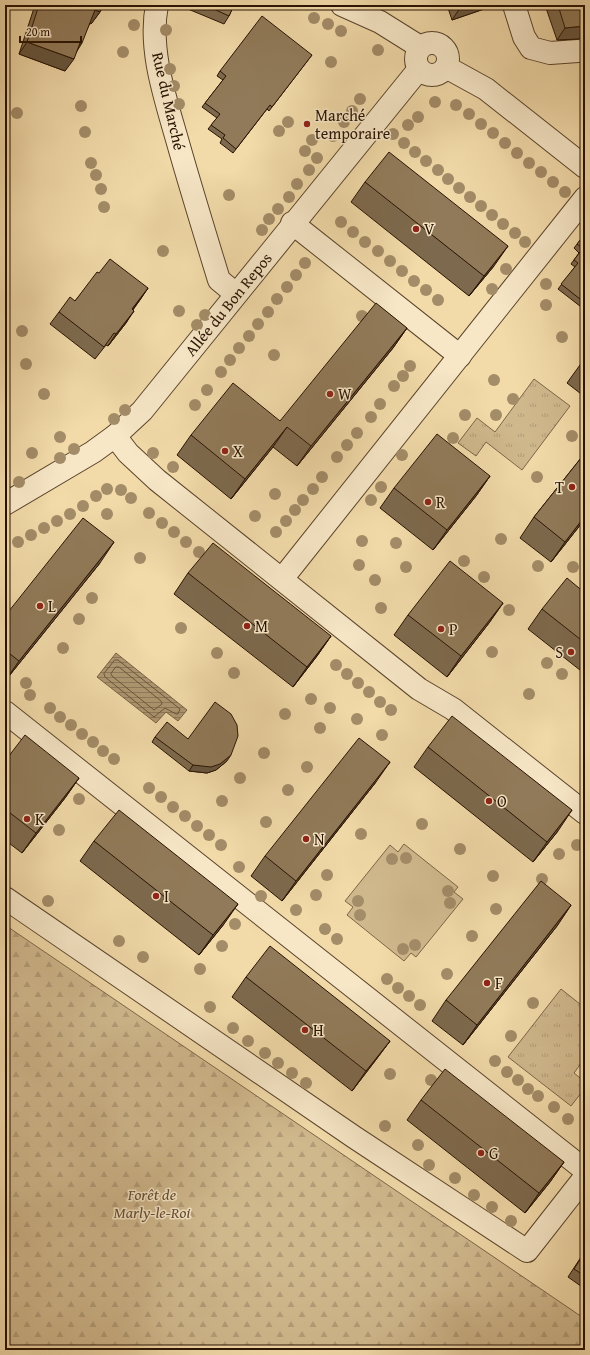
<svg xmlns="http://www.w3.org/2000/svg" width="590" height="1355" viewBox="0 0 590 1355" font-family="'Gentium Book Plus',serif">
	<style>
		.forest { fill: url(#forest-firs); stroke: #7c6548 }
		.park { fill: url(#park-tufts); stroke: #7c6548 }
		.garden { fill: #d0b88d; stroke: #7c6548 }
		.water { fill: url(#water-rules); stroke: #786144 }
		.lines { fill: none; stroke-linecap: round; stroke-linejoin: round }
		.shore { stroke: #6a5439; stroke-width: 1 }
		.minor-casing { stroke: #5a442c; stroke-width: 24 }
		.minor { stroke: #f7e7c7; stroke-width: 22 }
		.tree { fill: #a38c68 }
		.wall { fill: #7d694d; stroke: #281202 }
		.shaded-wall { fill: #66553e; stroke: #281202 }
		.building { fill: #917a59; stroke: #281202 }
		.poi-dot { fill: #8f2418; stroke: #f7e7c7; stroke-width: 1.5 }
		.labels { text-anchor: middle; dominant-baseline: central; stroke-width: 3; stroke-linejoin: round; paint-order: stroke }
		.street-label { font-size: 16px; fill: #281202; stroke: #f7e7c7 }
		.poi-label { font-size: 16px; fill: #281202; stroke: #f7e7c7; text-anchor: start }
		.park-label { font-size: 16px; font-style: italic; fill: #634c33; stroke: #f7e7c7 }
	</style>
	<defs>
		<pattern id="forest-firs" width="22" height="20" patternUnits="userSpaceOnUse"><rect width="22" height="20" fill="#d0b88d"/><path d="M5 1l3.5 6h-7zM16 11l3.5 6h-7z" fill="#b39d78"/></pattern>
		<pattern id="park-tufts" width="24" height="20" patternUnits="userSpaceOnUse"><rect width="24" height="20" fill="#d0b88d"/><path d="M3 7l-1-3M5 7V3M7 7l1-3M15 17l-1-3M17 17v-4M19 17l1-3" fill="none" stroke="#b39d78"/></pattern>
		<pattern id="water-rules" width="6" height="5" patternUnits="userSpaceOnUse"><rect width="6" height="5" fill="#ad9670"/><path d="M0 2.5h6" fill="none" stroke="#8d795a"/></pattern>
	</defs>
	<rect width="100%" height="100%" fill="#f2daa9"/>
	<filter id="stains"><feTurbulence type="fractalNoise" baseFrequency=".005" numOctaves="4"/><feColorMatrix values="0 0 0 0 .2 0 0 0 0 .09 0 0 0 0 .02 0 0 0 .5 -.17"/></filter>
	<radialGradient id="worn" r=".72"><stop offset=".6" stop-color="#630" stop-opacity="0"/><stop offset="1" stop-color="#630" stop-opacity=".3"/></radialGradient>
	<!-- forest -->
	<polygon class="forest" points="5,925 585,1319 585,1350 5,1350"/>
	<!-- park -->
	<g class="park">
		<polygon points="534,379 570,406 522,470 486,442 476,456 458,443 477,418 495,432"/>
		<polygon points="561,989 585,1008 585,1058 574,1073 585,1082 585,1088 571,1106 508,1057"/>
	</g>
	<!-- garden -->
	<polygon class="garden" points="404,844 458,887 454,892 463,899 416,957 411,953 404,961 347,915 353,907 345,901 390,845 398,852"/>
	<!-- water -->
	<polygon class="water" points="116,653 187,710 178,721 166,712 156,723 97,677"/>
	<g class="lines">
		<!-- shore -->
		<g class="shore">
			<polygon points="115,660 118,660 180,709 178,714 176,714 165,708 154,717 105,677 104,674"/>
			<polygon points="116,667 119,667 161,701 162,704 154,710 112,676 111,674"/>
		</g>
		<defs>
			<g id="minor">
				<path d="M 157,5 C 148,50 166,100 178,143 C 191,189 205,234 219,280 L 236,294"/>
				<polyline points="342,5 380,22 420,47"/>
				<polyline points="514,5 524,37 531,48 550,53 578,51"/>
				<circle cx="432" cy="59" r="16"/>
				<polyline points="446,67 486,89 585,167"/>
				<polyline points="292,223 460,356"/>
				<polyline points="115,436 128,453 157,480 419,689 453,709 585,813"/>
				<polyline points="5,504 93,452 115,436 142,411 419,69"/>
				<polyline points="282,579 585,198"/>
				<polyline points="5,712 585,1170"/>
				<polyline points="5,898 354,1137 527,1251 585,1177"/>
			</g>
		</defs>
		<!-- minor casing -->
		<use href="#minor" class="minor-casing"/>
		<!-- minor -->
		<use href="#minor" class="minor"/>
	</g>
	<!-- trees -->
	<g class="tree">
		<circle cx="314" cy="18" r="6"/>
		<circle cx="328" cy="24" r="6"/>
		<circle cx="134" cy="25" r="6"/>
		<circle cx="166" cy="30" r="6"/>
		<circle cx="341" cy="31" r="6"/>
		<circle cx="378" cy="50" r="6"/>
		<circle cx="123" cy="52" r="6"/>
		<circle cx="331" cy="62" r="6"/>
		<circle cx="170" cy="69" r="6"/>
		<circle cx="174" cy="86" r="6"/>
		<circle cx="360" cy="99" r="6"/>
		<circle cx="435" cy="102" r="6"/>
		<circle cx="179" cy="104" r="6"/>
		<circle cx="456" cy="105" r="6"/>
		<circle cx="81" cy="106" r="6"/>
		<circle cx="352" cy="111" r="6"/>
		<circle cx="17" cy="113" r="6"/>
		<circle cx="469" cy="114" r="6"/>
		<circle cx="418" cy="117" r="6"/>
		<circle cx="288" cy="122" r="6"/>
		<circle cx="344" cy="122" r="6"/>
		<circle cx="481" cy="124" r="6"/>
		<circle cx="408" cy="125" r="6"/>
		<circle cx="279" cy="131" r="6"/>
		<circle cx="85" cy="132" r="6"/>
		<circle cx="493" cy="133" r="6"/>
		<circle cx="393" cy="134" r="6"/>
		<circle cx="333" cy="136" r="6"/>
		<circle cx="312" cy="140" r="6"/>
		<circle cx="404" cy="143" r="6"/>
		<circle cx="505" cy="143" r="6"/>
		<circle cx="305" cy="151" r="6"/>
		<circle cx="415" cy="152" r="6"/>
		<circle cx="517" cy="153" r="6"/>
		<circle cx="317" cy="158" r="6"/>
		<circle cx="426" cy="161" r="6"/>
		<circle cx="91" cy="163" r="6"/>
		<circle cx="529" cy="163" r="6"/>
		<circle cx="309" cy="170" r="6"/>
		<circle cx="438" cy="170" r="6"/>
		<circle cx="541" cy="172" r="6"/>
		<circle cx="96" cy="175" r="6"/>
		<circle cx="448" cy="179" r="6"/>
		<circle cx="553" cy="182" r="6"/>
		<circle cx="297" cy="184" r="6"/>
		<circle cx="459" cy="188" r="6"/>
		<circle cx="101" cy="189" r="6"/>
		<circle cx="565" cy="192" r="6"/>
		<circle cx="229" cy="195" r="6"/>
		<circle cx="289" cy="197" r="6"/>
		<circle cx="470" cy="197" r="6"/>
		<circle cx="481" cy="206" r="6"/>
		<circle cx="104" cy="207" r="6"/>
		<circle cx="278" cy="209" r="6"/>
		<circle cx="492" cy="215" r="6"/>
		<circle cx="269" cy="219" r="6"/>
		<circle cx="341" cy="222" r="6"/>
		<circle cx="503" cy="224" r="6"/>
		<circle cx="262" cy="230" r="6"/>
		<circle cx="353" cy="232" r="6"/>
		<circle cx="515" cy="233" r="6"/>
		<circle cx="365" cy="242" r="6"/>
		<circle cx="525" cy="242" r="6"/>
		<circle cx="163" cy="251" r="6"/>
		<circle cx="378" cy="251" r="6"/>
		<circle cx="390" cy="261" r="6"/>
		<circle cx="305" cy="263" r="6"/>
		<circle cx="506" cy="269" r="6"/>
		<circle cx="402" cy="271" r="6"/>
		<circle cx="296" cy="275" r="6"/>
		<circle cx="414" cy="281" r="6"/>
		<circle cx="546" cy="284" r="6"/>
		<circle cx="287" cy="287" r="6"/>
		<circle cx="492" cy="289" r="6"/>
		<circle cx="426" cy="290" r="6"/>
		<circle cx="277" cy="299" r="6"/>
		<circle cx="438" cy="300" r="6"/>
		<circle cx="546" cy="305" r="6"/>
		<circle cx="179" cy="311" r="6"/>
		<circle cx="268" cy="312" r="6"/>
		<circle cx="205" cy="315" r="6"/>
		<circle cx="362" cy="316" r="6"/>
		<circle cx="258" cy="324" r="6"/>
		<circle cx="197" cy="325" r="6"/>
		<circle cx="22" cy="331" r="6"/>
		<circle cx="249" cy="336" r="6"/>
		<circle cx="562" cy="337" r="6"/>
		<circle cx="239" cy="348" r="6"/>
		<circle cx="274" cy="355" r="6"/>
		<circle cx="230" cy="360" r="6"/>
		<circle cx="26" cy="364" r="6"/>
		<circle cx="410" cy="366" r="6"/>
		<circle cx="221" cy="372" r="6"/>
		<circle cx="403" cy="376" r="6"/>
		<circle cx="494" cy="380" r="6"/>
		<circle cx="394" cy="386" r="6"/>
		<circle cx="207" cy="390" r="6"/>
		<circle cx="44" cy="394" r="6"/>
		<circle cx="513" cy="399" r="6"/>
		<circle cx="380" cy="404" r="6"/>
		<circle cx="195" cy="405" r="6"/>
		<circle cx="125" cy="410" r="6"/>
		<circle cx="465" cy="415" r="6"/>
		<circle cx="496" cy="415" r="6"/>
		<circle cx="371" cy="417" r="6"/>
		<circle cx="114" cy="419" r="6"/>
		<circle cx="357" cy="433" r="6"/>
		<circle cx="572" cy="436" r="6"/>
		<circle cx="60" cy="437" r="6"/>
		<circle cx="453" cy="438" r="6"/>
		<circle cx="347" cy="445" r="6"/>
		<circle cx="74" cy="449" r="6"/>
		<circle cx="32" cy="453" r="6"/>
		<circle cx="153" cy="453" r="6"/>
		<circle cx="402" cy="455" r="6"/>
		<circle cx="337" cy="457" r="6"/>
		<circle cx="60" cy="458" r="6"/>
		<circle cx="173" cy="467" r="6"/>
		<circle cx="322" cy="477" r="6"/>
		<circle cx="537" cy="477" r="6"/>
		<circle cx="19" cy="482" r="6"/>
		<circle cx="381" cy="487" r="6"/>
		<circle cx="107" cy="489" r="6"/>
		<circle cx="313" cy="489" r="6"/>
		<circle cx="121" cy="490" r="6"/>
		<circle cx="275" cy="494" r="6"/>
		<circle cx="96" cy="496" r="6"/>
		<circle cx="131" cy="498" r="6"/>
		<circle cx="303" cy="500" r="6"/>
		<circle cx="371" cy="500" r="6"/>
		<circle cx="83" cy="506" r="6"/>
		<circle cx="295" cy="510" r="6"/>
		<circle cx="149" cy="513" r="6"/>
		<circle cx="70" cy="514" r="6"/>
		<circle cx="107" cy="514" r="6"/>
		<circle cx="255" cy="516" r="6"/>
		<circle cx="57" cy="521" r="6"/>
		<circle cx="286" cy="521" r="6"/>
		<circle cx="162" cy="523" r="6"/>
		<circle cx="44" cy="528" r="6"/>
		<circle cx="174" cy="532" r="6"/>
		<circle cx="276" cy="532" r="6"/>
		<circle cx="31" cy="535" r="6"/>
		<circle cx="501" cy="539" r="6"/>
		<circle cx="362" cy="541" r="6"/>
		<circle cx="18" cy="542" r="6"/>
		<circle cx="186" cy="542" r="6"/>
		<circle cx="396" cy="543" r="6"/>
		<circle cx="199" cy="552" r="6"/>
		<circle cx="140" cy="558" r="6"/>
		<circle cx="464" cy="561" r="6"/>
		<circle cx="359" cy="565" r="6"/>
		<circle cx="538" cy="566" r="6"/>
		<circle cx="406" cy="567" r="6"/>
		<circle cx="573" cy="567" r="6"/>
		<circle cx="484" cy="577" r="6"/>
		<circle cx="375" cy="580" r="6"/>
		<circle cx="92" cy="598" r="6"/>
		<circle cx="381" cy="608" r="6"/>
		<circle cx="509" cy="610" r="6"/>
		<circle cx="79" cy="619" r="6"/>
		<circle cx="181" cy="628" r="6"/>
		<circle cx="63" cy="648" r="6"/>
		<circle cx="492" cy="652" r="6"/>
		<circle cx="217" cy="653" r="6"/>
		<circle cx="547" cy="663" r="6"/>
		<circle cx="336" cy="665" r="6"/>
		<circle cx="234" cy="673" r="6"/>
		<circle cx="347" cy="674" r="6"/>
		<circle cx="562" cy="674" r="6"/>
		<circle cx="26" cy="683" r="6"/>
		<circle cx="358" cy="683" r="6"/>
		<circle cx="369" cy="692" r="6"/>
		<circle cx="529" cy="694" r="6"/>
		<circle cx="30" cy="695" r="6"/>
		<circle cx="311" cy="699" r="6"/>
		<circle cx="380" cy="702" r="6"/>
		<circle cx="50" cy="708" r="6"/>
		<circle cx="330" cy="708" r="6"/>
		<circle cx="391" cy="710" r="6"/>
		<circle cx="285" cy="714" r="6"/>
		<circle cx="60" cy="717" r="6"/>
		<circle cx="357" cy="719" r="6"/>
		<circle cx="71" cy="725" r="6"/>
		<circle cx="320" cy="728" r="6"/>
		<circle cx="82" cy="734" r="6"/>
		<circle cx="382" cy="735" r="6"/>
		<circle cx="93" cy="742" r="6"/>
		<circle cx="103" cy="751" r="6"/>
		<circle cx="264" cy="753" r="6"/>
		<circle cx="114" cy="759" r="6"/>
		<circle cx="307" cy="767" r="6"/>
		<circle cx="240" cy="778" r="6"/>
		<circle cx="149" cy="788" r="6"/>
		<circle cx="288" cy="790" r="6"/>
		<circle cx="161" cy="797" r="6"/>
		<circle cx="79" cy="799" r="6"/>
		<circle cx="222" cy="801" r="6"/>
		<circle cx="173" cy="807" r="6"/>
		<circle cx="185" cy="816" r="6"/>
		<circle cx="266" cy="822" r="6"/>
		<circle cx="422" cy="824" r="6"/>
		<circle cx="197" cy="826" r="6"/>
		<circle cx="59" cy="830" r="6"/>
		<circle cx="361" cy="834" r="6"/>
		<circle cx="209" cy="835" r="6"/>
		<circle cx="221" cy="845" r="6"/>
		<circle cx="577" cy="845" r="6"/>
		<circle cx="460" cy="849" r="6"/>
		<circle cx="559" cy="854" r="6"/>
		<circle cx="406" cy="858" r="6"/>
		<circle cx="392" cy="859" r="6"/>
		<circle cx="239" cy="867" r="6"/>
		<circle cx="327" cy="875" r="6"/>
		<circle cx="493" cy="876" r="6"/>
		<circle cx="542" cy="879" r="6"/>
		<circle cx="448" cy="891" r="6"/>
		<circle cx="316" cy="895" r="6"/>
		<circle cx="261" cy="896" r="6"/>
		<circle cx="48" cy="901" r="6"/>
		<circle cx="358" cy="901" r="6"/>
		<circle cx="450" cy="903" r="6"/>
		<circle cx="496" cy="909" r="6"/>
		<circle cx="296" cy="910" r="6"/>
		<circle cx="360" cy="915" r="6"/>
		<circle cx="235" cy="924" r="6"/>
		<circle cx="325" cy="929" r="6"/>
		<circle cx="472" cy="936" r="6"/>
		<circle cx="337" cy="939" r="6"/>
		<circle cx="119" cy="941" r="6"/>
		<circle cx="415" cy="945" r="6"/>
		<circle cx="222" cy="946" r="6"/>
		<circle cx="403" cy="949" r="6"/>
		<circle cx="143" cy="957" r="6"/>
		<circle cx="200" cy="969" r="6"/>
		<circle cx="447" cy="974" r="6"/>
		<circle cx="387" cy="979" r="6"/>
		<circle cx="398" cy="988" r="6"/>
		<circle cx="409" cy="996" r="6"/>
		<circle cx="533" cy="1003" r="6"/>
		<circle cx="420" cy="1005" r="6"/>
		<circle cx="210" cy="1007" r="6"/>
		<circle cx="233" cy="1028" r="6"/>
		<circle cx="511" cy="1036" r="6"/>
		<circle cx="248" cy="1041" r="6"/>
		<circle cx="265" cy="1053" r="6"/>
		<circle cx="495" cy="1061" r="6"/>
		<circle cx="278" cy="1063" r="6"/>
		<circle cx="507" cy="1072" r="6"/>
		<circle cx="292" cy="1073" r="6"/>
		<circle cx="390" cy="1074" r="6"/>
		<circle cx="431" cy="1080" r="6"/>
		<circle cx="518" cy="1080" r="6"/>
		<circle cx="306" cy="1083" r="6"/>
		<circle cx="528" cy="1089" r="6"/>
		<circle cx="538" cy="1096" r="6"/>
		<circle cx="554" cy="1107" r="6"/>
		<circle cx="568" cy="1119" r="6"/>
		<circle cx="385" cy="1126" r="6"/>
		<circle cx="418" cy="1145" r="6"/>
		<circle cx="429" cy="1165" r="6"/>
		<circle cx="455" cy="1178" r="6"/>
		<circle cx="474" cy="1195" r="6"/>
		<circle cx="492" cy="1207" r="6"/>
		<circle cx="511" cy="1221" r="6"/>
	</g>
	<!-- wall -->
	<g class="wall">
		<polygon points="35,5 103,5 100,12 91,24 90,23 76,52 65,71 19,54"/>
		<polygon points="190,5 234,5 229,16 224,24 188,9"/>
		<polygon points="447,5 492,5 490,7 452,20"/>
		<polygon points="545,5 585,5 585,36 578,39 557,40"/>
		<polygon points="312,55 269,111 267,109 233,153 220,143 222,139 208,129 217,118 202,107 223,80 217,76 220,71"/>
		<polygon points="365,182 494,266 469,296 351,202"/>
		<polygon points="585,234 585,310 558,289 575,267 571,264 579,253 574,248"/>
		<polygon points="99,273 148,288 133,310 126,323 108,346 106,345 95,359 50,324 59,312 75,301"/>
		<polygon points="407,328 393,348 297,466 273,447 231,499 177,455 191,435 280,421"/>
		<polygon points="585,358 585,397 567,383"/>
		<polygon points="585,453 585,519 551,562 520,538 534,517"/>
		<polygon points="490,476 476,496 433,550 380,508 394,488"/>
		<polygon points="100,563 5,681 5,616"/>
		<polygon points="188,573 331,636 317,656 293,687 174,594"/>
		<polygon points="585,593 585,674 528,629 542,609"/>
		<polygon points="503,603 489,623 447,677 394,635 408,615"/>
		<polygon points="155,737 188,739 227,761 216,770 207,773 189,771 152,742"/>
		<polygon points="428,747 558,831 533,862 414,767"/>
		<polygon points="5,761 79,778 65,798 22,853 5,840"/>
		<polygon points="376,782 282,901 251,876 265,856"/>
		<polygon points="94,841 224,924 199,955 80,861"/>
		<polygon points="571,905 557,926 463,1045 432,1021 446,1000"/>
		<polygon points="246,977 390,1041 375,1061 352,1091 232,997"/>
		<polygon points="421,1100 564,1162 550,1182 525,1213 407,1120"/>
		<polygon points="585,1251 585,1289 568,1277"/>
	</g>
	<!-- shaded-wall -->
	<g class="shaded-wall">
		<polygon points="469,5 492,5 490,7 452,20 460,8"/>
		<polygon points="95,10 100,12 91,24 87,22"/>
		<polygon points="585,26 585,36 578,39 557,40 565,28"/>
		<polygon points="27,42 74,59 65,71 19,54"/>
		<polygon points="80,43 82,43 74,56"/>
		<polygon points="508,246 494,266 469,296 484,276"/>
		<polygon points="148,288 140,300 123,322 132,309"/>
		<polygon points="134,311 126,323 108,346 116,334"/>
		<polygon points="407,328 393,348 297,466 311,446"/>
		<polygon points="287,427 273,447 231,499 245,479"/>
		<polygon points="490,476 476,496 433,550 447,530"/>
		<polygon points="585,516 585,519 551,562 565,542"/>
		<polygon points="114,542 100,563 5,681 19,661"/>
		<polygon points="503,603 489,623 447,677 461,656"/>
		<polygon points="331,636 317,656 293,687 307,667"/>
		<polygon points="231,755 227,761 216,770 207,773 189,771 193,765"/>
		<polygon points="390,762 376,782 282,901 296,881"/>
		<polygon points="79,778 65,798 22,853 36,833"/>
		<polygon points="572,810 558,831 533,862 547,842"/>
		<polygon points="238,904 224,924 199,955 213,935"/>
		<polygon points="571,905 557,926 463,1045 477,1025"/>
		<polygon points="390,1041 375,1061 352,1091 366,1071"/>
		<polygon points="564,1162 550,1182 525,1213 539,1193"/>
	</g>
	<!-- building -->
	<g class="building">
		<polygon points="39,5 103,5 100,12 95,10 82,43 80,43 74,59 27,42"/>
		<polygon points="205,5 234,5 229,16"/>
		<polygon points="459,5 469,5 460,8"/>
		<polygon points="558,5 585,5 585,26 565,28"/>
		<polygon points="262,16 312,55 272,107 270,105 236,149 223,138 225,135 211,125 220,114 205,103 226,76 220,71"/>
		<polygon points="389,152 508,246 484,276 365,182"/>
		<polygon points="585,234 585,303 561,284 578,263 574,260 583,248 577,244"/>
		<polygon points="110,259 148,288 132,309 134,311 116,334 114,333 104,347 59,312 70,297 75,301 97,272 99,273"/>
		<polygon points="376,303 407,328 311,446 287,427 245,479 191,435 233,383 280,421"/>
		<polygon points="585,358 585,365 581,363"/>
		<polygon points="437,434 490,476 447,530 394,488"/>
		<polygon points="585,453 585,516 565,542 534,517"/>
		<polygon points="83,518 114,542 19,661 5,650 5,616"/>
		<polygon points="213,543 331,636 307,667 188,573"/>
		<polygon points="450,561 503,603 461,656 408,615"/>
		<polygon points="567,578 585,593 585,643 542,609"/>
		<polygon points="215,702 231,714 237,725 238,736 231,755 220,764 211,767 193,765 155,737 167,722 188,739"/>
		<polygon points="452,716 572,810 547,842 428,747"/>
		<polygon points="25,735 79,778 36,833 5,809 5,761"/>
		<polygon points="359,738 390,762 296,881 265,856"/>
		<polygon points="119,810 238,904 213,935 94,841"/>
		<polygon points="541,881 571,905 477,1025 446,1000"/>
		<polygon points="270,946 390,1041 366,1071 246,977"/>
		<polygon points="445,1069 564,1162 539,1193 421,1100"/>
		<polygon points="585,1252 585,1276 574,1269"/>
	</g>
	<!-- markers -->
	<g class="poi-dot">
		<circle cx="307" cy="124" r="4"/>
		<circle cx="416" cy="229" r="4"/>
		<circle cx="330" cy="394" r="4"/>
		<circle cx="225" cy="451" r="4"/>
		<circle cx="572" cy="487" r="4"/>
		<circle cx="428" cy="502" r="4"/>
		<circle cx="40" cy="606" r="4"/>
		<circle cx="247" cy="626" r="4"/>
		<circle cx="441" cy="629" r="4"/>
		<circle cx="571" cy="652" r="4"/>
		<circle cx="489" cy="801" r="4"/>
		<circle cx="27" cy="819" r="4"/>
		<circle cx="306" cy="839" r="4"/>
		<circle cx="156" cy="896" r="4"/>
		<circle cx="487" cy="983" r="4"/>
		<circle cx="305" cy="1030" r="4"/>
		<circle cx="481" cy="1153" r="4"/>
	</g>
	<g class="labels">
		<!-- street labels -->
		<g class="street-label">
			<text transform="translate(169 101) rotate(77)">Rue du Marché</text>
			<text transform="translate(228 304) rotate(-51)">Allée du Bon Repos</text>
		</g>
		<!-- poi labels -->
		<g class="poi-label">
			<text x="315" y="115">Marché<tspan x="315" dy="18">temporaire</tspan></text>
			<text x="424" y="229">V</text>
			<text x="338" y="394">W</text>
			<text x="233" y="451">X</text>
			<text x="564" y="487" text-anchor="end">T</text>
			<text x="436" y="502">R</text>
			<text x="48" y="606">L</text>
			<text x="255" y="626">M</text>
			<text x="449" y="629">P</text>
			<text x="563" y="652" text-anchor="end">S</text>
			<text x="497" y="801">O</text>
			<text x="35" y="819">K</text>
			<text x="314" y="839">N</text>
			<text x="164" y="896">I</text>
			<text x="495" y="983">F</text>
			<text x="313" y="1030">H</text>
			<text x="489" y="1153">G</text>
		</g>
		<!-- park labels -->
		<g class="park-label">
			<text x="152" y="1194">Forêt de<tspan x="152" dy="18">Marly-le-Roi</tspan></text>
		</g>
	</g>
	<!-- margin -->
	<rect width="590" height="1355" fill="none" stroke="#f2daa9" stroke-width="20"/>
	<rect x="6" y="6" width="578" height="1343" fill="none" stroke="#281202" stroke-width="2"/>
	<rect x="10" y="10" width="570" height="1335" fill="none" stroke="#281202"/>
	<!-- scale -->
	<path d="M20 36v6h61v-6" fill="none" stroke="#281202" stroke-width="2"/>
	<text x="26" y="36" font-size="12" fill="#281202" stroke="#f7e7c7" stroke-width="3" paint-order="stroke">20 m</text>
	<rect width="100%" height="100%" filter="url(#stains)"/>
	<rect width="100%" height="100%" fill="url(#worn)"/>
</svg>
